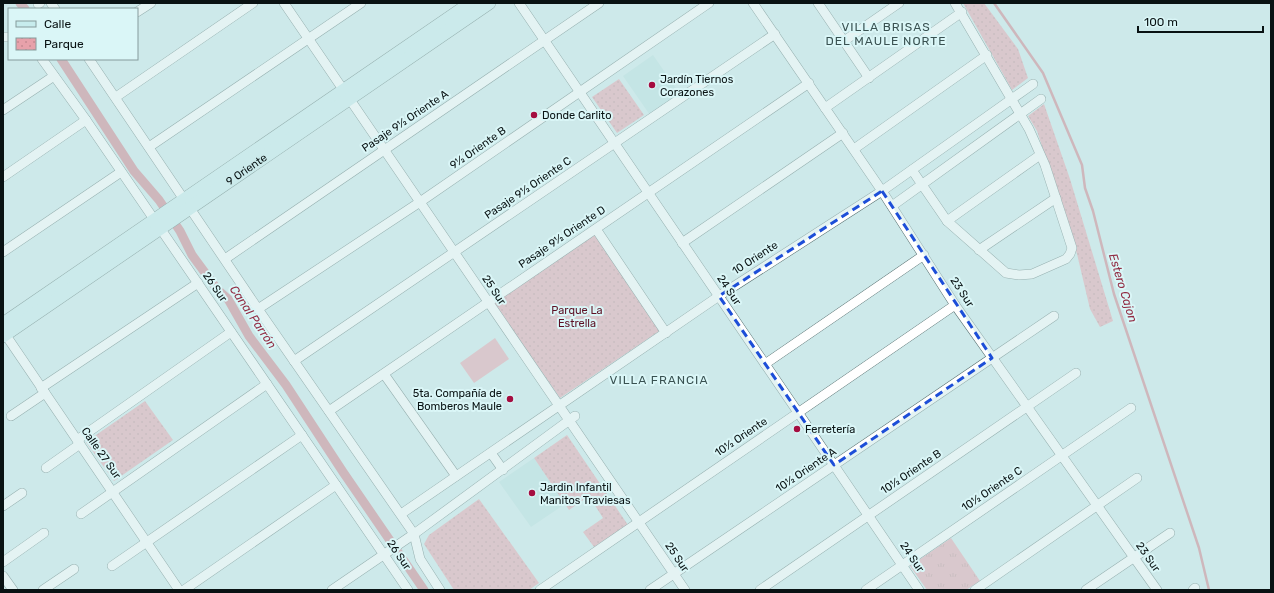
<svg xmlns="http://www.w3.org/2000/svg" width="1274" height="593" viewBox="0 0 1274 593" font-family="Rubik,sans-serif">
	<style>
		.built { fill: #b9dfe0 }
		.grass { fill: url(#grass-tufts) }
		.park { fill: url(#park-dots) }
		.garden { fill: #e7a1aa }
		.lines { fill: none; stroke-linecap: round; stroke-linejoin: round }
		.stream { stroke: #ce7b86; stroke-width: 2.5 }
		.canal { stroke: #ce7b86; stroke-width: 9 }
		.street-casing { stroke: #546d6d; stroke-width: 10 }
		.secondary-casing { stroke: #546d6d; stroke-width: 14 }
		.street { stroke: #fff; stroke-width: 9 }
		.secondary { stroke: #c7eced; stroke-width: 13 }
		.marked { fill: none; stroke: #1d4ed8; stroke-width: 3; stroke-dasharray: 8 5; stroke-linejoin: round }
		.poi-dot { fill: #a50d40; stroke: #daf6f7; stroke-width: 1.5 }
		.labels { text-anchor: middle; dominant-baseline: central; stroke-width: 4; stroke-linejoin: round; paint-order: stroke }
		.poi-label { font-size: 11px; fill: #091213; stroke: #daf6f7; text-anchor: start }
		.street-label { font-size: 11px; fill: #091213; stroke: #daf6f7 }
		.park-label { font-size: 11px; fill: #5d1024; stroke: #daf6f7 }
		.neighbourhood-label { font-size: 12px; letter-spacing: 1px; fill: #395151; stroke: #daf6f7 }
		.water-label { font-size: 12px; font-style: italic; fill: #922d44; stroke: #daf6f7 }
	</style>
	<defs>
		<pattern id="grass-tufts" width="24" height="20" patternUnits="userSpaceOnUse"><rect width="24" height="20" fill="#e7a1aa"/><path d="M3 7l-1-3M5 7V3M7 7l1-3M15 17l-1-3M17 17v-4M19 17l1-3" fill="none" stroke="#c58a91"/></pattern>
		<pattern id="park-dots" width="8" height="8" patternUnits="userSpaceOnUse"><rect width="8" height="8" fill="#e7a1aa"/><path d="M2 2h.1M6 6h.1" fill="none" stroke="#c58a91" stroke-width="1.8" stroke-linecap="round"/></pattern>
	</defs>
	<rect width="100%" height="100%" fill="#cde9ea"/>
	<!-- built -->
	<g class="built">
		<polygon points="653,55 680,94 650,115 623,76"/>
		<polygon points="534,458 565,504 531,527 499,482"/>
	</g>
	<!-- grass -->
	<polygon class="grass" points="951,538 980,581 966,590 927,590 910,566"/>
	<!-- park -->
	<g class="park">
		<polygon points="963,3 984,3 1018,49 1028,78 1012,90"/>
		<polygon points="619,79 644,115 617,133 592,97"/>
		<polygon points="1044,104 1070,179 1113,321 1100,327 1090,309 1077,254 1037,131 1028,116"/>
		<polygon points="593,235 596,236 661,330 560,398 493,303"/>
		<polygon points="145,401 173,440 114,481 86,442"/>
		<polygon points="567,435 628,525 594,547 583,532 603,518 589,496 569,510 534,458"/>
		<polygon points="479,499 539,583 529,590 454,590 424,544 429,535"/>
	</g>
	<!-- garden -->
	<g class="garden">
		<polygon points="578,303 581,310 588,311 583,316 585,324 577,319 569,322 573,315 568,311 575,310"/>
		<polygon points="495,338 509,359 474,383 460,363"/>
	</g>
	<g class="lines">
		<!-- stream -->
		<polyline class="stream" points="994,3 1043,73 1082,165 1085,188 1093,211 1114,294 1199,548 1209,590"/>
		<!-- canal -->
		<g class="canal">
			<polyline points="20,3 25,9"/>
			<polyline points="61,59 134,171 159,200 180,231 192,255 217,289 228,299 249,336 286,385 343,472 424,590"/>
		</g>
		<defs>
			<g id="street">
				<polyline points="51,3 55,9"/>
				<polyline points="284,3 685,590"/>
				<polyline points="519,3 919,590"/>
				<polyline points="753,3 882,191 955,305 1157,590"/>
				<polyline points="818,3 869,78"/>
				<polyline points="38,4 40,3"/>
				<polyline points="137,12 151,3"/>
				<polyline points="3,37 9,37"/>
				<polyline points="844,41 899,3"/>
				<polyline points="42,59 86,120 408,590"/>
				<polyline points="89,59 258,309 414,534 420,559 440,590"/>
				<polyline points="116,97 253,3"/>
				<polyline points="825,108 962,12"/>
				<polyline points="3,110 54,76"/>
				<polyline points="149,147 361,3"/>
				<polyline points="854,149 987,55"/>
				<polyline points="912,170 947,221 1006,273 1019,275 1032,274 1066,259 1070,254 1072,248 1045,165 1029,129 955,3"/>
				<polyline points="3,177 86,120"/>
				<polyline points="892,206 1041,99"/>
				<polyline points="947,221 1040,155"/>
				<polyline points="596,229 666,333"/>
				<polyline points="682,243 843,133"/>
				<polyline points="979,250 1056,198"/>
				<polyline points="3,252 121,172"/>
				<polyline points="225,259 599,3"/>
				<polyline points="258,309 420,202 709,3"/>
				<polyline points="3,331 179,590"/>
				<polyline points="294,361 775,34"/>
				<polyline points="765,364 924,255"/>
				<polyline points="384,374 456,476"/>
				<polyline points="41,388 198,283"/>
				<polyline points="329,411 809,83"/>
				<polyline points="11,416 45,393"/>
				<polyline points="77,440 231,332"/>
				<polyline points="491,453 503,470"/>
				<polyline points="46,468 80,444"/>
				<polyline points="3,506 22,493"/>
				<polyline points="81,514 267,384"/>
				<polyline points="401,514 719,296 882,191 1033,84"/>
				<polyline points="3,562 44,533"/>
				<polyline points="112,566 302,435"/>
				<polyline points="3,576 13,590"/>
				<polyline points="43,590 74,569"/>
				<polyline points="184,590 336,485"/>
				<polyline points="332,590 414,534 575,416"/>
				<polyline points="540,590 955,305"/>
				<polyline points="650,590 1054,316"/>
				<polyline points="760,590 1076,373"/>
				<polyline points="866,590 1131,408"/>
				<polyline points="975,590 1137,478"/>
				<polyline points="1086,590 1170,533"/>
				<polyline points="1193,590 1195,588"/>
			</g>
			<g id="secondary">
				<polyline points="3,324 471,3"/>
				<path id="s1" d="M 3,336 L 489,3"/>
			</g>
		</defs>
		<!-- street casing -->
		<use href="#street" class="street-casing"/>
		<!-- secondary casing -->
		<use href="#secondary" class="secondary-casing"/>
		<!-- street -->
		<use href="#street" class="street"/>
		<!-- secondary -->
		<use href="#secondary" class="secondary"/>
	</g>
	<!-- marked area -->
	<path d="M0 0H1274V593H0ZM 882,191 L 992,358 L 834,465 L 719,296 Z" fill="#cde9ea" fill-opacity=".55" fill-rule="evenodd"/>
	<path class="marked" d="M 882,191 L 992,358 L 834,465 L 719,296 Z"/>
	<!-- markers -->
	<g class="poi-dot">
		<circle cx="652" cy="85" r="4"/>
		<circle cx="534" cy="115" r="4"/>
		<circle cx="510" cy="399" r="4"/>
		<circle cx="797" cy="429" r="4"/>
		<circle cx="532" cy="493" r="4"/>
	</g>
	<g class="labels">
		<!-- poi labels -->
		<g class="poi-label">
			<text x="660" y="79">Jardín Tiernos<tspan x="660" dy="13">Corazones</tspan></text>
			<text x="542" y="115">Donde Carlito</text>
			<text x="502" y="393" text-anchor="end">5ta. Compañía de<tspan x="502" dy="13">Bomberos Maule</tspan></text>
			<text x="805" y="429">Ferretería</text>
			<text x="540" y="487">Jardin Infantil<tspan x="540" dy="13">Manitos Traviesas</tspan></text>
		</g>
		<!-- street labels -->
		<g class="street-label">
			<text transform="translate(405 121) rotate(-34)">Pasaje 9½ Oriente A</text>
			<text transform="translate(478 148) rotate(-35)">9½ Oriente B</text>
			<text stroke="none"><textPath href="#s1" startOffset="295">9 Oriente</textPath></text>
			<text transform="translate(528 188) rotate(-34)">Pasaje 9½ Oriente C</text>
			<text transform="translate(562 237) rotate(-34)">Pasaje 9½ Oriente D</text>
			<text transform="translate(755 258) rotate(-33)">10 Oriente</text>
			<text transform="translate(215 287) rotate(55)">26 Sur</text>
			<text transform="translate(494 290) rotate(56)">25 Sur</text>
			<text transform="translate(729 290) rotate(56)">24 Sur</text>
			<text transform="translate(962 292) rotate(57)">23 Sur</text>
			<text transform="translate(741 437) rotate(-34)">10½ Oriente</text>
			<text transform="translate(101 453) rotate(55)">Calle 27 Sur</text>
			<text transform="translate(806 470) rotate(-34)">10½ Oriente A</text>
			<text transform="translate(911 472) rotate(-34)">10½ Oriente B</text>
			<text transform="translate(992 489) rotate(-34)">10½ Oriente C</text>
			<text transform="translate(399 555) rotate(56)">26 Sur</text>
			<text transform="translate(677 557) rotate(56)">25 Sur</text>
			<text transform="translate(912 557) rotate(56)">24 Sur</text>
			<text transform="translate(1148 557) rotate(55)">23 Sur</text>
		</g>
		<!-- park labels -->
		<g class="park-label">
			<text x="577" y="310">Parque La<tspan x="577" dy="13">Estrella</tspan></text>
		</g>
		<!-- neighbourhood labels -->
		<g class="neighbourhood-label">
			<text x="886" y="27">VILLA BRISAS<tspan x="886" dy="14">DEL MAULE NORTE</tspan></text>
			<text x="659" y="380">VILLA FRANCIA</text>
		</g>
		<!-- water labels -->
		<g class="water-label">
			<text transform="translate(1123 288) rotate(73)">Estero Cajon</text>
			<text transform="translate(253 317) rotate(56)">Canal Parrón</text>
		</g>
	</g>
	<!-- border -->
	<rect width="1274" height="593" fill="none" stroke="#091213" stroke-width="8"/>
	<!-- legend -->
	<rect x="8" y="8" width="130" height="52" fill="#daf6f7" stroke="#869b9c"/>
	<rect x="16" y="21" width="20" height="6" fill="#c7eced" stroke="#869b9c"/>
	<text x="44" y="28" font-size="12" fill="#091213">Calle</text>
	<rect x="16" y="38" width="20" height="12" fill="url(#park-dots)" stroke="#869b9c"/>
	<text x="44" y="48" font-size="12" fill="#091213">Parque</text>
	<!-- scale -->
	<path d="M1138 26v6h125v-6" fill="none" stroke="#091213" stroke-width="2"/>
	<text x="1144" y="26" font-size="12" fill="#091213" stroke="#daf6f7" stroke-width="3" paint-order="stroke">100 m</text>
</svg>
